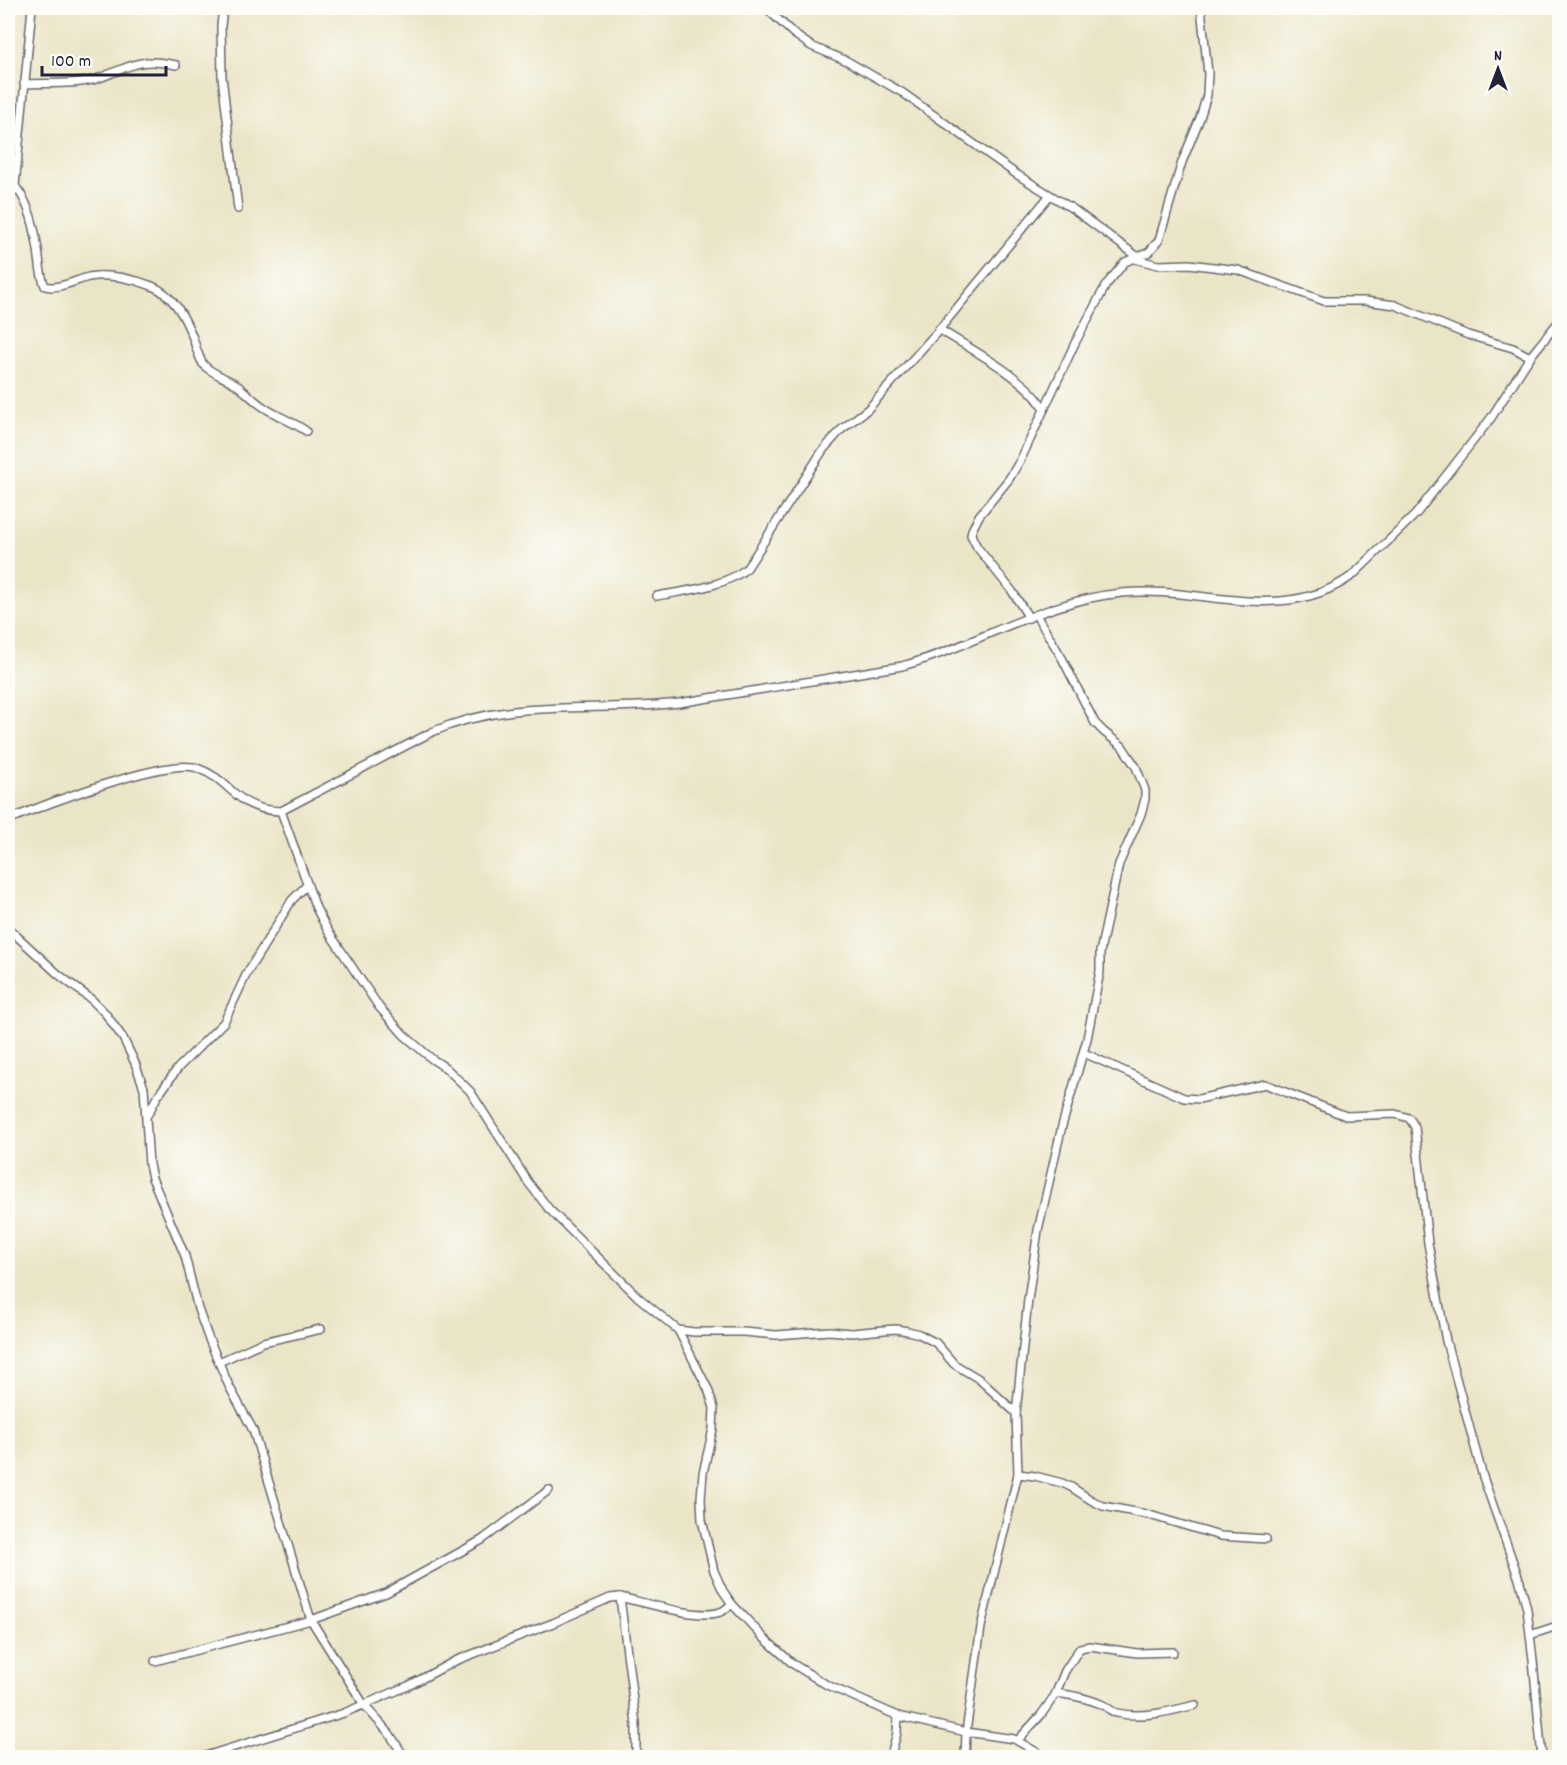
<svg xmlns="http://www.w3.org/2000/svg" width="1567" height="1765" viewBox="0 0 1567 1765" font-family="Dekko,sans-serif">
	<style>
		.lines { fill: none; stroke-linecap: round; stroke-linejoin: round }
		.street-casing { stroke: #68666c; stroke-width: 10 }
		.street { stroke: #fff; stroke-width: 7 }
	</style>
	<rect width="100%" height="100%" fill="#fdfcf7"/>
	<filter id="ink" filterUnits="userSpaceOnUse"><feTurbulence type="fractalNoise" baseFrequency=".0167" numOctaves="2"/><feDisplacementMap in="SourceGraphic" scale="12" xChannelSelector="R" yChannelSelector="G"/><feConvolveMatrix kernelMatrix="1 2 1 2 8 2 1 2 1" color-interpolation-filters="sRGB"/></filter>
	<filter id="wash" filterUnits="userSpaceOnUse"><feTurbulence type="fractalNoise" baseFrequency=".008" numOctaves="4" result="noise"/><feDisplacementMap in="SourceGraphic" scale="24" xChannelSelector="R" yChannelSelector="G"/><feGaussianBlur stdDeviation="1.35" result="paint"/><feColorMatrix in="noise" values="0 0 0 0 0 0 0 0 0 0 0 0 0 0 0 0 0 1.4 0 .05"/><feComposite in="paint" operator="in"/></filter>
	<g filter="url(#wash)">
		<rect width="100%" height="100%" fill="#ebe5c7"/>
	</g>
	<g filter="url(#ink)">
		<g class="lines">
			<defs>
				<g id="street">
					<polyline points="223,8 221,26 222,77 238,209"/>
					<polyline points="768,10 794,34 811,46 847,61 903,93 1016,174 1073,209 1138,257"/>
					<path d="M 24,84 C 44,83 81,85 99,78 C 132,66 139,57 176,65"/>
					<path d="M 8,181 C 26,191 34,224 37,244 C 40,258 39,273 45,286 C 58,290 76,280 89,277 C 109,273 134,279 152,286 C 174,295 185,318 193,338 C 196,347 198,356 203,364 C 210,373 224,377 234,383 C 244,390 252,399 262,406 C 276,416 292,421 306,431"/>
					<polyline points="15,186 32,8"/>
					<polyline points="1135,259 1158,265 1189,264 1238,270 1324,301 1365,301 1395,305 1468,335 1513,348 1530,357"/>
					<path d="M 939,329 C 968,348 1031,380 1044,410"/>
					<path d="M 657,596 C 684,591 725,587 747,568 L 823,450 L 842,429 L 868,409 L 938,331 L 1050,195"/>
					<polyline points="1029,618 1012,591 977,547 971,535 972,530 979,516 1009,479 1021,459 1075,343 1106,285 1125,262 1149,252 1159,240 1182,162 1200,118 1207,95 1208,73 1201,8"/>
					<polyline points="281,811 316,908 328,931 379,1007 404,1035 432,1059 446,1068 470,1091 528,1182 549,1209 638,1297 678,1330 708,1389 714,1408 713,1429 703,1473 701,1498 702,1520 714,1571 723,1591 732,1604 764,1638 793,1664 827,1685 898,1716 966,1732 1014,1739 1047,1758"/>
					<path d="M 8,820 C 41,806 167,757 197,768 C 234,781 234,810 281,811 L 432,732 C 511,697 596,713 679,703 L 902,666 C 976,646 1044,600 1122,593 C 1199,585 1283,627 1353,575 L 1416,514 L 1491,418 L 1530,357 L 1560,320"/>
					<polyline points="8,928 58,974 92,1000 105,1013 123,1038 135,1063 144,1088 149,1165 152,1178 185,1256 198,1309 208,1337 229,1386 253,1430 311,1620 364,1705 389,1733 405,1758"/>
					<polyline points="1084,1053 1184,1098 1199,1099 1265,1084 1346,1116 1395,1114 1409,1118 1415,1127 1428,1243 1446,1341 1483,1477 1520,1582 1527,1609 1533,1660 1542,1758"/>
					<polyline points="148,1114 157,1097 178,1068 224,1022 247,973 292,900 307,885"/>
					<polyline points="678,1330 694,1332 743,1332 776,1335 830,1331 852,1333 895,1329 908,1331 919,1334 936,1343 954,1364 979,1379 1016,1413"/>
					<polyline points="219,1362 263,1342 321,1329"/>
					<polyline points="1018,1474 1035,1476 1062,1483 1071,1487 1091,1500 1103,1506 1146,1514 1220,1536 1266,1539"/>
					<polyline points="620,1597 636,1724 636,1758"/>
					<polyline points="1530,1635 1560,1625"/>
					<polyline points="155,1661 311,1620 386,1593 482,1540 549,1490"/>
					<path d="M 1056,1693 C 1071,1695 1087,1698 1101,1704 C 1107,1706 1111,1712 1117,1713 C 1142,1719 1171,1711 1195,1705"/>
					<polyline points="1018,1740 1041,1715 1055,1695 1065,1671 1080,1648 1090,1646 1137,1653 1173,1652"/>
					<path d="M 199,1758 L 344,1713 L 408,1686 L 455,1661 L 553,1623 L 610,1598 L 620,1597 C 643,1602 699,1620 720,1612 C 724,1611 728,1607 732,1604"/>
					<polyline points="890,1758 897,1733 898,1716"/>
					<polyline points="965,1758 966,1732 981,1627 1018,1474 1016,1413 1028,1300 1038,1230 1062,1126 1087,1039 1100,971 1100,952 1119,864 1141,814 1145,799 1145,790 1136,767 1122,746 1104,732 1095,723 1062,658 1036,615"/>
				</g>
			</defs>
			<!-- street casing -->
			<use href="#street" class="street-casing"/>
			<!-- street -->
			<use href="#street" class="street"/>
		</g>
	</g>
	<!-- margin -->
	<rect width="1567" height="1765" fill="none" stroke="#fdfcf7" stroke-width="30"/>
	<!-- north arrow -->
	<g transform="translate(1498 69)" stroke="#fdfcf7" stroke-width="4.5" paint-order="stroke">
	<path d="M0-4.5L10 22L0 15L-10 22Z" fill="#22223b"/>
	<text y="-9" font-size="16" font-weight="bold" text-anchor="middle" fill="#22223b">N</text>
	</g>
	<!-- scale -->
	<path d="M42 66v9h124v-9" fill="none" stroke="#22223b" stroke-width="3"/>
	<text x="51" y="66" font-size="18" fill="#22223b" stroke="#fdfcf7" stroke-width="4.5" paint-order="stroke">100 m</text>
</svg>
